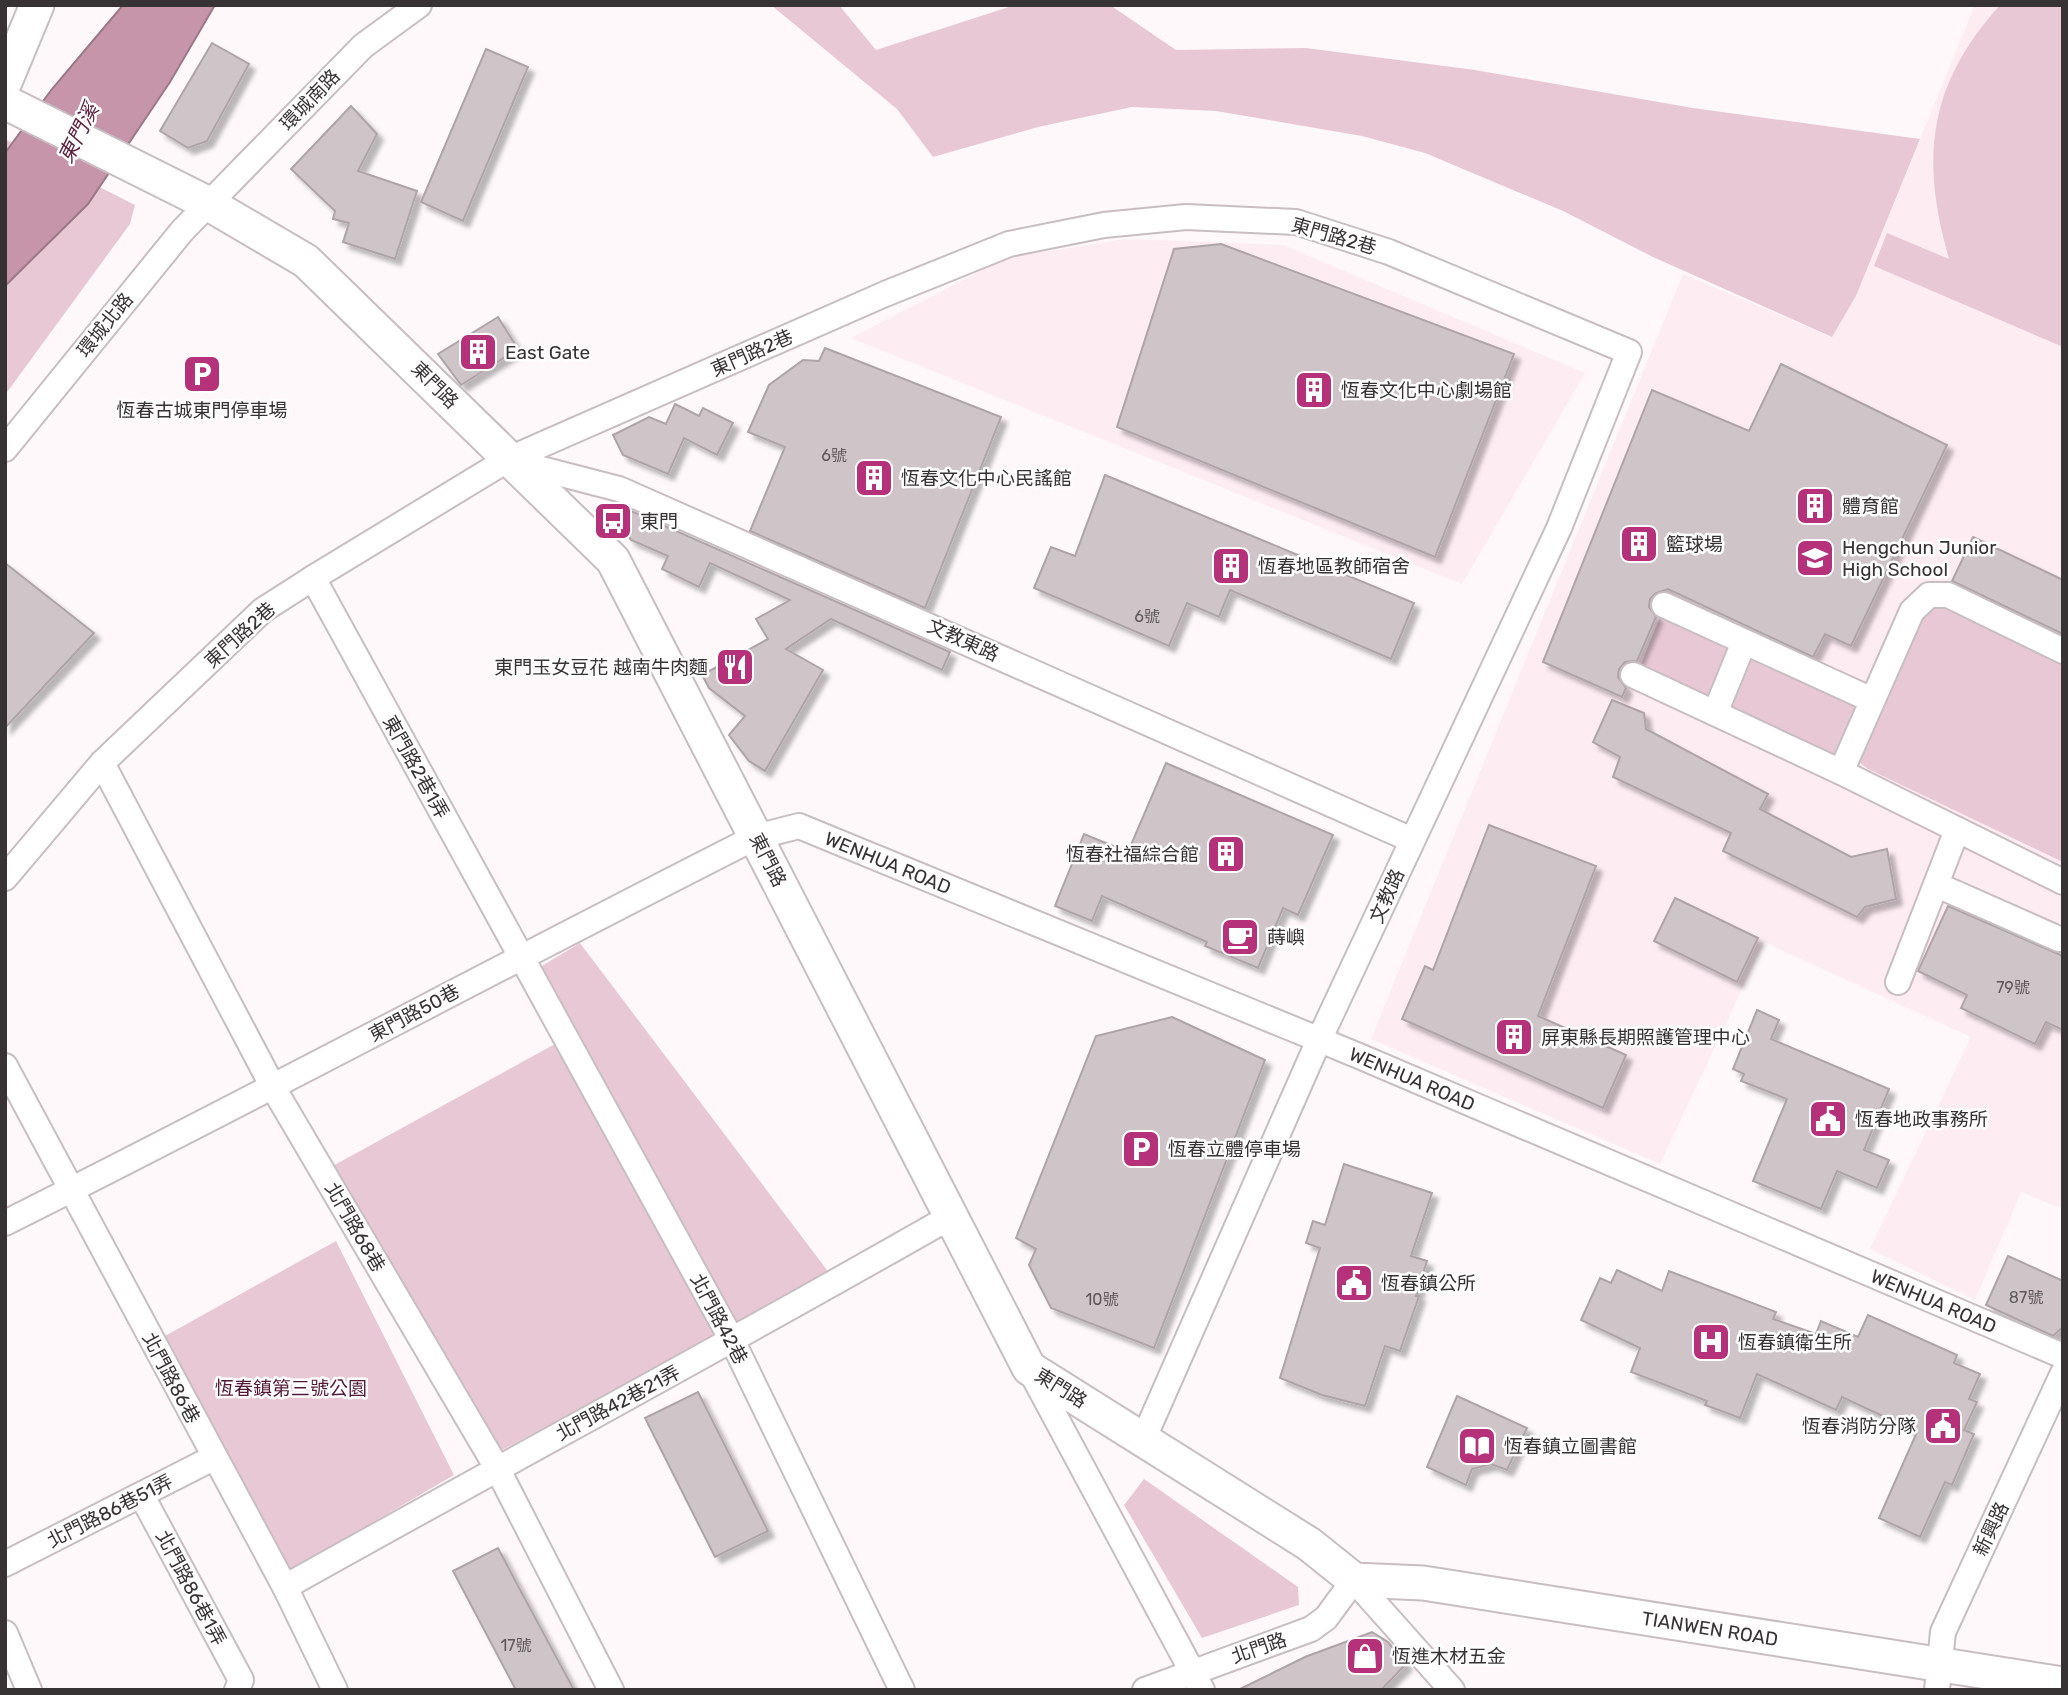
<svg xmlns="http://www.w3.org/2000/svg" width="2068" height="1695" viewBox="0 0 2068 1695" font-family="Rubik,'Noto Sans TC',sans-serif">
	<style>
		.built { fill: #feecf3 }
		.green { fill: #e8c8d5 }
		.water { fill: #c695aa; stroke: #9b7887; stroke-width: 2 }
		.building { fill: #cfc5c9; stroke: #aea4a8; stroke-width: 2; filter: url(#shadow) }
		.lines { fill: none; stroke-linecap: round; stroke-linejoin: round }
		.street-casing { stroke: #c8bec2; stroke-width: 28 }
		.secondary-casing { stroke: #c8bec2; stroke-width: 37 }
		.street { stroke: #fff; stroke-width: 24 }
		.secondary { stroke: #fff; stroke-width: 33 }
		.labels { text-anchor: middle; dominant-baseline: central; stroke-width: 5; stroke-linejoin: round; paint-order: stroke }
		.number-label { font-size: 16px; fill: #5d585a }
		.street-label { font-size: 19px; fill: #373335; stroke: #fff }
		.poi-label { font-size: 19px; fill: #373335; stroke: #fff; text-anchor: start }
		.park-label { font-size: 19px; fill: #531837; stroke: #fff }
		.water-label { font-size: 21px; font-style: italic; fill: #5d2240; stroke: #fff }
	</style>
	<defs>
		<filter id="shadow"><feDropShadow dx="6" dy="6" stdDeviation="2" flood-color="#0004"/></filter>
	</defs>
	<rect width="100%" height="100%" fill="#fef8fa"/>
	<!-- built -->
	<g class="built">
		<polygon points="1975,5 2063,5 2063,1209 2021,1192 1975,1300 1870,1249 1971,1037 1764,942 1660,1164 1371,1039 1683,274 1832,337 1856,296"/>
		<polygon points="1125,239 1283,245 1585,373 1462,584 851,338 1006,258"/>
	</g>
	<!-- green -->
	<g class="green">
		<polygon points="771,5 839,5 876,50 1015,5 1110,5 1176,50 1306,48 1475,70 1693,108 1920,139 1856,296 1832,337 1653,257 1563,211 1425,153 1362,136 1216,111 1132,107 1038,127 933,157 897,109"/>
		<path d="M 2000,5 L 2063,5 L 2063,347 L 1874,266 L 1887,233 L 1949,259 C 1920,158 1928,85 2000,5 Z"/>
		<polygon points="5,139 135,205 130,224 5,395"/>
		<polygon points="1941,605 2063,663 2063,862 1868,769 1858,761 1922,617 1931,608"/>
		<polygon points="1662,612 1733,648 1710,701 1639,669"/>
		<polygon points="1751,656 1857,704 1833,756 1727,709"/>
		<polygon points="580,943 830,1274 478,1463 329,1168 555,1044 525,976"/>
		<polygon points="336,1241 454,1475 276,1579 147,1346"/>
		<polygon points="1144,1479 1298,1587 1299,1605 1202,1638 1124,1505"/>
	</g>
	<!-- water -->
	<polygon class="water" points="123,5 215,5 170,82 88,204 5,286 5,153 52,89"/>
	<!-- building -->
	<g class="building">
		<polygon points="212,43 249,64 207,141 188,148 160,131"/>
		<polygon points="486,49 528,67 463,221 421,202"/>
		<polygon points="351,106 377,134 358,171 417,191 395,259 343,242 349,223 333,219 335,211 291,169"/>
		<polygon points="1221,244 1514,354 1435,557 1117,427 1174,249"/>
		<polygon points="498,317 518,349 461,385 438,354"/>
		<polygon points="825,348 1001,417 925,608 750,531 785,447 748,432 769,385 803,360 819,361"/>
		<polygon points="1781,364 1947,445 1851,646 1825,634 1813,657 1668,589 1656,593 1650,599 1649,607 1656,617 1637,661 1625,662 1619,669 1618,677 1626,688 1622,697 1543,662 1652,390 1749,431"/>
		<polygon points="675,404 699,416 703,408 733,423 717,455 684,438 668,474 623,455 613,435 649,417 666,424"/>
		<polygon points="1105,475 1414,603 1391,659 1230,590 1219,617 1187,603 1169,646 1034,588 1051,547 1075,556"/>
		<polygon points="631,511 950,652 942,670 831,619 786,649 823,670 765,771 749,761 729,735 745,716 709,688 702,675 768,639 756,619 790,600 710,563 699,587 662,569 668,556 631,540 623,528"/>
		<polygon points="1973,537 2063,580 2063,634 1952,581"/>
		<polygon points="5,563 94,633 5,728"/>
		<polygon points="1612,700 1644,713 1646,729 1768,794 1760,809 1851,857 1887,849 1896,899 1865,907 1857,917 1723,851 1731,833 1613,777 1620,757 1593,742"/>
		<polygon points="1166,763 1333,835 1298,915 1283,908 1258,968 1205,946 1207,942 1102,896 1092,921 1055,906 1084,834 1128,852"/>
		<polygon points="1489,825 1596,866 1538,1016 1626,1055 1603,1108 1402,1019 1425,966 1433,970"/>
		<polygon points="1675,898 1758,938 1737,982 1654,941"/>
		<polygon points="1948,906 2063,956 2063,1030 2046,1022 2035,1044 1961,1008 1967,995 1918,971"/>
		<polygon points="1757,1010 1779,1020 1771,1039 1889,1089 1864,1150 1889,1160 1877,1188 1837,1171 1821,1209 1753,1181 1787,1099 1741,1081 1744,1074 1733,1069"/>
		<polygon points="1172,1017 1265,1060 1154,1348 1051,1308 1029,1265 1036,1249 1016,1238 1096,1036"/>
		<polygon points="1344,1164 1432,1193 1411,1256 1427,1261 1416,1296 1419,1296 1400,1351 1385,1346 1365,1406 1322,1395 1280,1378 1320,1248 1306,1243 1313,1221 1325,1225"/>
		<polygon points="2008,1256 2063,1281 2063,1327 2053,1336 1986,1305"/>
		<polygon points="1617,1270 1662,1291 1669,1271 1776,1312 1773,1319 1816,1334 1821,1321 1858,1337 1868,1315 1957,1355 1954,1363 1980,1374 1969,1399 1977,1402 1964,1430 1974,1434 1952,1485 1945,1482 1920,1537 1879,1518 1917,1432 1842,1397 1836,1410 1757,1374 1740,1418 1705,1405 1707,1401 1631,1372 1640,1348 1581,1320 1600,1278 1611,1283"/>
		<polygon points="698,1392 768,1531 715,1557 645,1418"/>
		<polygon points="1457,1396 1527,1428 1507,1470 1491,1464 1472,1469 1466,1485 1427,1467"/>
		<polygon points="498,1548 517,1584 574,1690 516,1690 453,1571"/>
		<polygon points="1372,1632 1388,1642 1406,1664 1381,1690 1238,1690 1305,1657"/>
	</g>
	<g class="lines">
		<defs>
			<g id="street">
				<polyline points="5,449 182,231 363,46 419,5"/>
				<polyline points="511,461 619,489 1412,840"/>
				<polyline points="313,578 733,1342 902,1690"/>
				<polyline points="1664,605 1872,700"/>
				<polyline points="2063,651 1948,595 1929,595 1912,611 1841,772 2063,882"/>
				<polyline points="1633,675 1841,772"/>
				<polyline points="1715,713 1744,642"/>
				<polyline points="102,763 274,1089 497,1468 611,1690"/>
				<polyline points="5,878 102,763 263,610 313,578 507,460 885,294 1009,244 1104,225 1186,217 1296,222 1389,252 1629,352 1559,528 1319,1040 1143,1440"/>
				<polyline points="1937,885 2059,939"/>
				<polyline points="1898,982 1957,830"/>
				<polyline points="5,1066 285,1587 335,1690"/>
				<path id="s1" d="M 5,1223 C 257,1097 505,964 756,837 L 799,826 L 1359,1056 L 2063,1356"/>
				<polyline points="1029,1368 1202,1690"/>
				<polyline points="142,1496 241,1680 237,1690"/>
				<polyline points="5,1564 213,1458"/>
				<path d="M 285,1587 C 506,1463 730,1343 950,1217"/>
				<polyline points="5,1633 29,1690"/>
				<polyline points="1145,1690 1311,1629 1326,1618 1354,1580 1452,1690"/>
				<polyline points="1937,1690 1943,1632 2063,1373"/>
			</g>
			<g id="secondary">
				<polyline points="5,82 37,5"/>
				<path id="s2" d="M 5,102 L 209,204 L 306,261 L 613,560 L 1029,1368 L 1309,1544 L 1354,1580 L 1423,1583 L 2063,1684"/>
			</g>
		</defs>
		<!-- street casing -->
		<use href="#street" class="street-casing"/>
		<!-- secondary casing -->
		<use href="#secondary" class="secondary-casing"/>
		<!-- street -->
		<use href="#street" class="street"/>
		<!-- secondary -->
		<use href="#secondary" class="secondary"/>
	</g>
	<!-- icons -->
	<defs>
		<symbol id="building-square" viewBox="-11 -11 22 22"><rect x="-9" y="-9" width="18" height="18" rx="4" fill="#b53179" stroke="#fff"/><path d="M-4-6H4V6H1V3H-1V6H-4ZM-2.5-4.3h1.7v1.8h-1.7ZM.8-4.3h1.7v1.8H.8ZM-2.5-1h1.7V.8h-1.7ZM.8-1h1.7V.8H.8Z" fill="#fff"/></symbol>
		<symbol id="parking-square" viewBox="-11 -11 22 22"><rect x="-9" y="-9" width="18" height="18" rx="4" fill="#b53179" stroke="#fff"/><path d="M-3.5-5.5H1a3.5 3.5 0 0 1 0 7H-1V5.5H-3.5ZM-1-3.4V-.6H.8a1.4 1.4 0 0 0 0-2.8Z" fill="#fff"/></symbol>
		<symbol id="bus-square" viewBox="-11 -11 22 22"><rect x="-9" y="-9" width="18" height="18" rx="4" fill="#b53179" stroke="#fff"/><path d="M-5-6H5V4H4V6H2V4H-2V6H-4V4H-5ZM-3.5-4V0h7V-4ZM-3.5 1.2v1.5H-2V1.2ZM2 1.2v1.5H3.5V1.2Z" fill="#fff"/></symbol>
		<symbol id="school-square" viewBox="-11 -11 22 22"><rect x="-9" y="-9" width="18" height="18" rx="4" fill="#b53179" stroke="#fff"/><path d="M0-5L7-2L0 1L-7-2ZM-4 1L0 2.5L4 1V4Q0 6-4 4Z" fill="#fff"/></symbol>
		<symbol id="restaurant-square" viewBox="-11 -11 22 22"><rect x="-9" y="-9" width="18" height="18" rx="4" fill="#b53179" stroke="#fff"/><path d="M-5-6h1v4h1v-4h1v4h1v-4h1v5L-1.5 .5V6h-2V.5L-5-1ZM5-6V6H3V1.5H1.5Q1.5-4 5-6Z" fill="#fff"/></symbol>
		<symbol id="cafe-square" viewBox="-11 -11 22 22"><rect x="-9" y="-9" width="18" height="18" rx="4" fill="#b53179" stroke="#fff"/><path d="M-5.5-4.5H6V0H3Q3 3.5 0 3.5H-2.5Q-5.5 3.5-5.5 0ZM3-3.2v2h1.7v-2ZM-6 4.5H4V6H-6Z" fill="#fff"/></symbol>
		<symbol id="civic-square" viewBox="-11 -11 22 22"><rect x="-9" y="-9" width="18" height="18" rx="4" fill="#b53179" stroke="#fff"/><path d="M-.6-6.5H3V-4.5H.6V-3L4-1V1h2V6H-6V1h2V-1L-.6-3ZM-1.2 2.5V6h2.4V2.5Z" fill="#fff"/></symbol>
		<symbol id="hospital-square" viewBox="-11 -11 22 22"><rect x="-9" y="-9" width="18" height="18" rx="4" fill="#b53179" stroke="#fff"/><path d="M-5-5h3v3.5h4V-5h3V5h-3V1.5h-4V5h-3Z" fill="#fff"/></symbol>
		<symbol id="library-square" viewBox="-11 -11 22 22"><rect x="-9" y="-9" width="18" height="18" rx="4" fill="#b53179" stroke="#fff"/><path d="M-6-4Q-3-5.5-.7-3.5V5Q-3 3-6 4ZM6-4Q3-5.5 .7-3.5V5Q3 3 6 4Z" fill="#fff"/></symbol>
		<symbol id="shop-square" viewBox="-11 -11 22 22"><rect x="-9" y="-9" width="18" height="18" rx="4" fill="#b53179" stroke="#fff"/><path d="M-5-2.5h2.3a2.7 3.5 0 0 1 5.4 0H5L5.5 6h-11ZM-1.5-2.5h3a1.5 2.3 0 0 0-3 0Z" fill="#fff"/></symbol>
	</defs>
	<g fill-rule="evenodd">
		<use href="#building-square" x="456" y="330" width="44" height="44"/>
		<use href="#parking-square" x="180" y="352" width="44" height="44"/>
		<use href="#building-square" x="1292" y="368" width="44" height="44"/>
		<use href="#building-square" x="852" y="456" width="44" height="44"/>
		<use href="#building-square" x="1793" y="484" width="44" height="44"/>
		<use href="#bus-square" x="591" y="499" width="44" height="44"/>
		<use href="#building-square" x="1617" y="522" width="44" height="44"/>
		<use href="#school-square" x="1793" y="536" width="44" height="44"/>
		<use href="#building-square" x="1209" y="544" width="44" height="44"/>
		<use href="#restaurant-square" x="713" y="645" width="44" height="44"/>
		<use href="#building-square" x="1204" y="832" width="44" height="44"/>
		<use href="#cafe-square" x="1218" y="915" width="44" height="44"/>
		<use href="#building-square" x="1492" y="1015" width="44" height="44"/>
		<use href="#civic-square" x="1806" y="1097" width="44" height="44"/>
		<use href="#parking-square" x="1119" y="1127" width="44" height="44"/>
		<use href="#civic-square" x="1332" y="1261" width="44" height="44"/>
		<use href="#hospital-square" x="1689" y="1320" width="44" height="44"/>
		<use href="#civic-square" x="1921" y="1404" width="44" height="44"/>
		<use href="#library-square" x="1455" y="1424" width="44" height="44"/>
		<use href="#shop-square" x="1343" y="1634" width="44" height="44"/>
	</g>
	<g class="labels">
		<!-- number labels -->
		<g class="number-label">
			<text x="834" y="455">6號</text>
			<text x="1147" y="616">6號</text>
			<text x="2013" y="987">79號</text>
			<text x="2026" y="1297">87號</text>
			<text x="1102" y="1299">10號</text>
			<text x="516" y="1645">17號</text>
		</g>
		<!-- street labels -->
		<g class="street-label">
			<text transform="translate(310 100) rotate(-46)">環城南路</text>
			<text transform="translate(1334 236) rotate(16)">東門路2巷</text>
			<text transform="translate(105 325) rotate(-51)">環城北路</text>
			<text transform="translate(752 353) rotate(-24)">東門路2巷</text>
			<text transform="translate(435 385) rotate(45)">東門路</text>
			<text transform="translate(240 635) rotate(-42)">東門路2巷</text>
			<text transform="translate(963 640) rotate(24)">文教東路</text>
			<text transform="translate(416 767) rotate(61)">東門路2巷1弄</text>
			<text transform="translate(768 860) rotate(63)">東門路</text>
			<text stroke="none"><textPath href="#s1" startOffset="985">WENHUA ROAD</textPath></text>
			<text transform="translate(1387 896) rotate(-66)">文教路</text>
			<text transform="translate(414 1013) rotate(-28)">東門路50巷</text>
			<text stroke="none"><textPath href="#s1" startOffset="1552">WENHUA ROAD</textPath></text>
			<text transform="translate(355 1227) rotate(60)">北門路68巷</text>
			<text stroke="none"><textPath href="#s1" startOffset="2119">WENHUA ROAD</textPath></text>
			<text transform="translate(719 1319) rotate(62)">北門路42巷</text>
			<text transform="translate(171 1378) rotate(62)">北門路86巷</text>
			<text transform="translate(1061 1388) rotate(32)">東門路</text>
			<text transform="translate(618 1403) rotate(-28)">北門路42巷21弄</text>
			<text transform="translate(110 1511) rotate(-27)">北門路86巷51弄</text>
			<text transform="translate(1991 1529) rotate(-65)">新興路</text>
			<text transform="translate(191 1588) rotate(62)">北門路86巷1弄</text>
			<text stroke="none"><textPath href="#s2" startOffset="2426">TIANWEN ROAD</textPath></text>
			<text transform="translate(1259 1648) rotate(-19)">北門路</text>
		</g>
		<!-- poi labels -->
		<g class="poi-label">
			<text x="505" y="352">East Gate</text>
			<text x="1341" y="390">恆春文化中心劇場館</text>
			<text x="202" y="410" text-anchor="middle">恆春古城東門停車場</text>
			<text x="901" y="478">恆春文化中心民謠館</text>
			<text x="1842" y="506">體育館</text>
			<text x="640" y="521">東門</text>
			<text x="1666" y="544">籃球場</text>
			<text x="1842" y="547">Hengchun Junior<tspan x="1842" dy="22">High School</tspan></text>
			<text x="1258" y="566">恆春地區教師宿舍</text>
			<text x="708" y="667" text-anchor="end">東門玉女豆花 越南牛肉麵</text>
			<text x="1199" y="854" text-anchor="end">恆春社福綜合館</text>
			<text x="1267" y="937">蒔嶼</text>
			<text x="1541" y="1037">屏東縣長期照護管理中心</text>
			<text x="1855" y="1119">恆春地政事務所</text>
			<text x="1168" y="1149">恆春立體停車場</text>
			<text x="1381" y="1283">恆春鎮公所</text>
			<text x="1738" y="1342">恆春鎮衛生所</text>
			<text x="1916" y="1426" text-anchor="end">恆春消防分隊</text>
			<text x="1504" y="1446">恆春鎮立圖書館</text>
			<text x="1392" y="1656">恆進木材五金</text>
		</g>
		<!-- park labels -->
		<g class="park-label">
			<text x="291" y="1388">恆春鎮第三號公園</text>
		</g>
		<!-- water labels -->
		<g class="water-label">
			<text transform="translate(78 133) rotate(-63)">東門溪</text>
		</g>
	</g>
	<!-- border -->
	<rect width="2068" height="1695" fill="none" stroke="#373335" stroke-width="14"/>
</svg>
